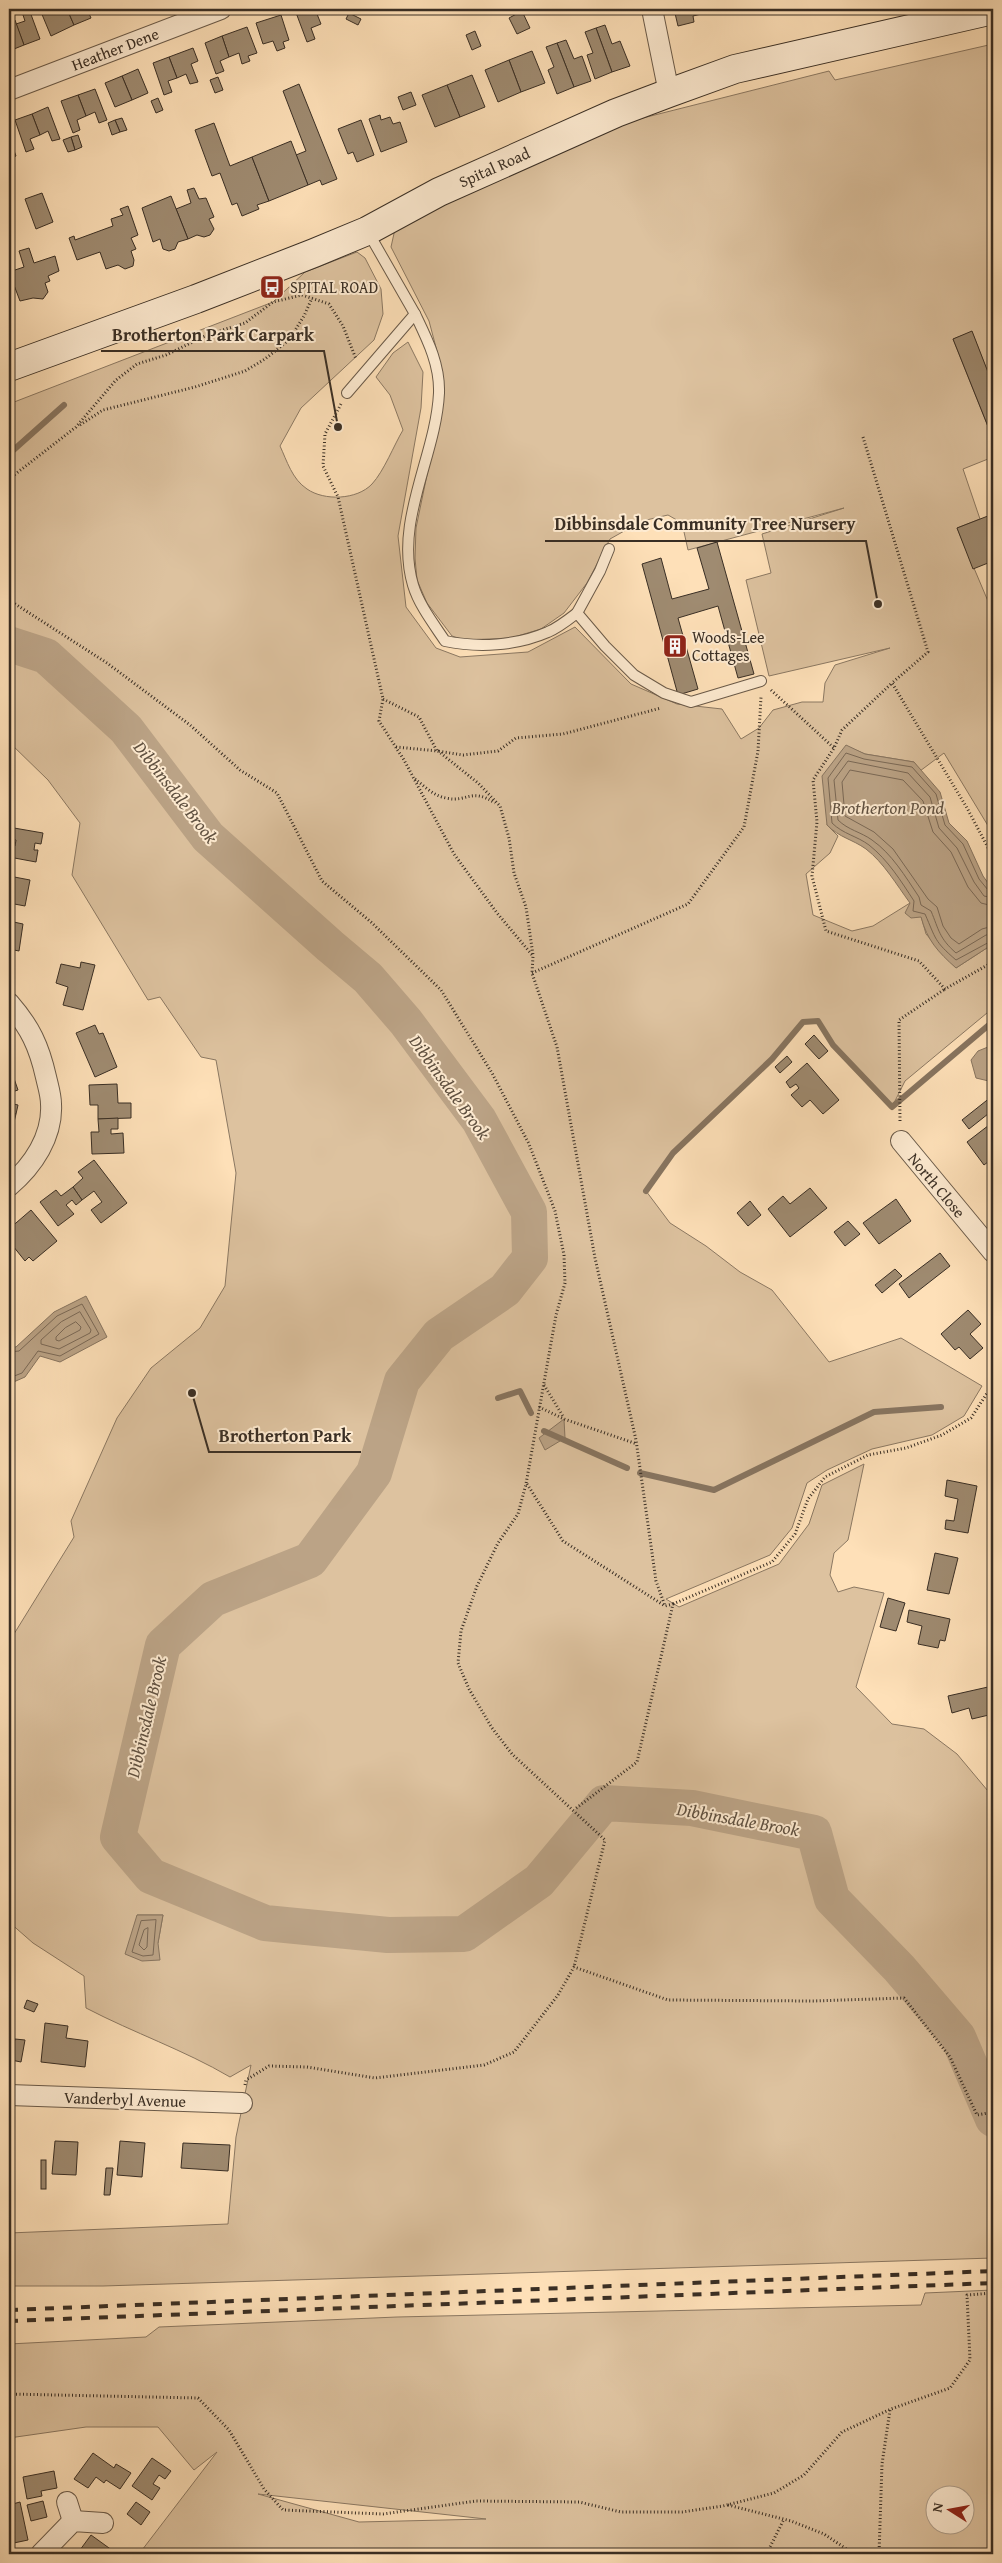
<svg xmlns="http://www.w3.org/2000/svg" width="1002" height="2563" viewBox="0 0 1002 2563" font-family="'Gentium Book Plus',serif">
	<style>
		.green { fill: #ddc29f; stroke: #8b7862; fill-rule: evenodd }
		.water { fill: #bba386; stroke: #87745f }
		.lines { fill: none; stroke-linecap: round; stroke-linejoin: round }
		.shore { stroke: #7a6855; stroke-width: 1 }
		.stream { stroke: #87745f; stroke-width: 6 }
		.river { stroke: #bba386; stroke-width: 36 }
		.building { fill: #9f8b71; stroke: #392e24 }
		.lane-casing { stroke: #6a5a49; stroke-width: 12 }
		.street-casing { stroke: #6a5a49; stroke-width: 22 }
		.secondary-casing { stroke: #392e24; stroke-width: 30 }
		.path { stroke: #392e24; stroke-width: 3; stroke-dasharray: 1 2.5; stroke-linecap: butt }
		.lane { stroke: #feebd1; stroke-width: 10 }
		.street { stroke: #feebd1; stroke-width: 20 }
		.secondary { stroke: #feebd1; stroke-width: 28 }
		.rail { stroke: #392e24; stroke-width: 4; stroke-dasharray: 9 9; stroke-linecap: butt }
		.labels { text-anchor: middle; dominant-baseline: central; stroke-width: 4; stroke-linejoin: round; paint-order: stroke }
		.street-label { font-size: 16px; fill: #392e24; stroke: #feebd1 }
		.poi-label { font-size: 16px; fill: #392e24; stroke: #feebd1; text-anchor: start }
		.water-label { font-size: 18px; font-style: italic; fill: #605141; stroke: #feebd1 }
		.leader { fill: none; stroke: #392e24; stroke-width: 2 }
		.callout-dot { fill: #392e24; stroke: #feebd1; stroke-width: 2 }
		.callout-label { font-size: 18px; text-anchor: middle; font-weight: bold; fill: #392e24; stroke: #feebd1; stroke-width: 4; stroke-linejoin: round; paint-order: stroke }
	</style>
	<rect width="100%" height="100%" fill="#fee0b8"/>
	<filter id="stains"><feTurbulence type="fractalNoise" baseFrequency=".004" numOctaves="4"/><feColorMatrix values="0 0 0 0 .2 0 0 0 0 .09 0 0 0 0 .02 0 0 0 .5 -.17"/></filter>
	<radialGradient id="worn" r=".72"><stop offset=".6" stop-color="#630" stop-opacity="0"/><stop offset="1" stop-color="#630" stop-opacity=".3"/></radialGradient>
	<!-- green -->
	<g class="green">
		<path d="M 993,44 L 993,376 L 990,378 L 972,332 L 953,339 L 993,439 L 993,457 L 963,469 L 980,519 L 957,528 L 993,613 L 993,834 L 944,753 L 920,771 L 914,762 L 865,754 L 846,746 L 827,825 L 838,836 L 830,853 L 806,874 L 813,915 L 852,931 L 873,926 L 910,903 L 921,916 L 926,934 L 956,968 L 993,944 L 993,1008 L 905,1081 L 892,1107 L 833,1045 L 818,1021 L 803,1022 L 772,1059 L 673,1153 L 646,1191 L 670,1223 L 706,1246 L 740,1272 L 772,1290 L 829,1362 L 901,1338 L 982,1386 L 964,1416 L 932,1435 L 872,1449 L 827,1470 L 807,1483 L 792,1528 L 770,1555 L 666,1599 L 679,1607 L 779,1564 L 809,1524 L 822,1485 L 864,1464 L 848,1540 L 834,1553 L 830,1575 L 838,1592 L 854,1587 L 884,1593 L 856,1687 L 892,1724 L 924,1729 L 957,1754 L 993,1797 L 993,2258 L 103,2286 L 9,2286 L 9,2233 L 228,2224 L 236,2137 L 251,2065 L 230,2077 C 184,2050 134,2033 86,2008 L 84,1976 L 33,1943 L 9,1922 L 9,1902 L 13,1896 L 9,1820 L 9,1642 L 74,1537 L 71,1521 L 117,1418 L 151,1368 L 200,1328 L 225,1286 L 236,1173 L 216,1060 L 201,1057 L 160,997 L 148,1000 L 72,875 L 80,823 L 48,780 L 9,742 L 9,404 L 273,302 L 305,272 L 357,252 L 365,258 L 381,289 L 383,314 L 374,340 L 301,408 L 280,446 C 287,461 292,479 307,489 C 324,501 357,500 372,484 C 384,471 394,445 403,430 L 390,395 L 376,377 L 393,353 L 408,342 L 423,372 L 421,408 L 398,536 L 406,607 L 436,648 L 460,657 L 528,652 L 575,627 L 631,684 L 677,704 L 722,709 L 741,739 L 759,728 L 773,710 L 802,702 L 823,702 L 825,683 L 835,665 L 890,648 L 769,676 L 746,580 L 771,573 L 762,534 L 844,508 L 688,550 L 682,523 L 668,515 L 642,521 L 610,539 L 587,583 L 564,613 L 541,629 L 511,638 L 465,640 L 452,636 L 427,603 L 417,580 L 415,558 L 416,528 L 440,412 L 442,370 L 429,321 L 391,247 L 395,229 L 520,163 L 623,123 L 829,71 L 835,80 ZM 137,1915 L 163,1915 L 158,1943 Z"/>
		<path d="M 993,2290 L 993,2554 L 139,2554 L 217,2452 L 194,2470 L 158,2427 L 86,2427 L 9,2438 L 9,2344 L 146,2337 L 159,2327 L 397,2317 L 921,2305 L 925,2293 ZM 258,2494 L 486,2519 L 359,2522 ZM 934,2496 L 964,2496 L 964,2526 L 934,2526 Z"/>
	</g>
	<!-- water -->
	<g class="water">
		<path d="M 846,745 L 865,754 L 914,762 L 940,792 L 949,823 L 967,841 L 983,876 L 993,890 L 993,944 L 956,968 C 938,952 927,940 921,917 L 911,918 L 905,913 L 910,903 C 896,884 884,863 866,849 C 852,839 840,838 827,825 L 822,776 Z"/>
		<polygon points="993,1045 993,1082 976,1078 971,1060 978,1051"/>
		<polygon points="86,1296 107,1337 60,1362 40,1356 25,1377 9,1384 9,1347 16,1347 54,1312"/>
		<polygon points="564,1419 565,1438 545,1450 539,1438"/>
		<polygon points="137,1915 163,1915 158,1943 160,1960 142,1961 125,1954"/>
	</g>
	<g class="lines">
		<!-- shore -->
		<g class="shore">
			<path d="M 993,892 L 988,890 L 979,879 L 963,844 L 945,825 L 936,794 L 912,767 L 864,759 L 846,753 L 828,778 L 832,823 C 843,834 857,836 869,845 C 888,860 901,881 914,901 L 913,911 L 925,914 C 936,939 934,941 956,960 L 993,940"/>
			<path d="M 993,898 L 984,896 L 974,882 L 957,848 L 939,828 L 930,797 L 908,773 L 848,761 L 834,780 L 838,820 C 848,830 861,832 872,840 C 892,854 905,876 919,897 L 921,905 L 931,911 C 939,930 939,938 956,953 L 986,935 L 993,934"/>
			<polyline points="993,906 981,903 968,887 951,852 933,832 923,801 903,780 850,770 842,782 845,816 874,832 893,849 928,899 937,907 943,926 951,938 959,944 982,929 993,926"/>
			<polygon points="80,1312 91,1330 90,1333 59,1349 41,1344 41,1340 61,1322"/>
			<polygon points="76,1322 81,1327 80,1330 59,1341 56,1340 56,1337 65,1328"/>
			<polyline points="9,1352 19,1351 57,1316 82,1304 99,1334 60,1356 38,1351 22,1373 9,1378"/>
			<polygon points="156,1920 153,1955 143,1956 132,1952 141,1921"/>
			<polygon points="148,1928 147,1947 144,1950 139,1945 144,1930"/>
		</g>
		<!-- stream -->
		<g class="stream">
			<polyline points="9,454 64,405"/>
			<polyline points="646,1191 673,1153 772,1059 803,1022 818,1021 833,1045 892,1107 990,1024"/>
			<polyline points="498,1398 520,1391 531,1413"/>
			<polyline points="544,1431 627,1468"/>
			<polyline points="640,1473 714,1490 874,1412 941,1407"/>
		</g>
		<!-- river -->
		<polyline class="river" points="9,644 46,656 126,729 208,837 330,946 368,978 406,1022 479,1120 529,1212 530,1258 505,1290 439,1335 402,1381 374,1473 310,1560 213,1599 163,1645 118,1837 151,1876 265,1923 388,1935 464,1934 539,1881 604,1803 692,1808 814,1833 832,1899 899,1968 958,2037 993,2119"/>
	</g>
	<!-- building -->
	<g class="building">
		<polygon points="21,9 29,9 40,39 24,45 16,24 25,21"/>
		<polygon points="48,9 67,9 74,25 51,36 41,12"/>
		<polygon points="67,9 87,9 91,18 74,25"/>
		<polygon points="298,9 315,9 321,24 311,28 315,39 307,42 295,10"/>
		<polygon points="674,9 700,9 701,14 693,16 694,22 678,26"/>
		<polygon points="700,9 720,9 720,10 701,14"/>
		<polygon points="522,11 530,28 517,34 509,18"/>
		<polygon points="349,13 361,19 358,25 346,19"/>
		<polygon points="281,15 289,40 283,42 285,48 277,51 273,41 263,44 256,23"/>
		<polygon points="15,20 24,45 9,51 9,23"/>
		<polygon points="605,25 612,44 620,41 630,66 612,72 596,28"/>
		<polygon points="247,27 257,53 248,56 250,61 242,64 239,53 229,57 222,36"/>
		<polygon points="596,28 612,72 595,79 587,55 593,53 585,32"/>
		<polygon points="475,31 481,46 472,50 466,35"/>
		<polygon points="222,36 229,57 220,61 224,71 216,74 205,43"/>
		<polygon points="566,40 574,59 582,56 591,81 574,87 557,43"/>
		<polygon points="557,43 574,87 557,94 548,70 554,67 546,47"/>
		<polygon points="193,48 198,61 191,64 198,82 190,84 186,74 177,78 169,57"/>
		<polygon points="532,51 545,83 521,92 509,60"/>
		<polygon points="169,57 177,78 168,81 172,92 164,95 153,63"/>
		<polygon points="509,60 521,92 498,102 485,70"/>
		<polygon points="138,69 148,93 132,100 122,76"/>
		<polygon points="472,75 485,107 460,117 447,85"/>
		<polygon points="122,76 132,100 115,107 105,83"/>
		<polygon points="218,77 223,90 215,93 210,80"/>
		<polygon points="299,84 337,179 322,185 320,180 308,185 296,155 306,151 283,91"/>
		<polygon points="447,85 460,117 435,127 422,95"/>
		<polygon points="95,89 107,120 99,123 95,112 86,116 78,95"/>
		<polygon points="411,92 416,105 403,110 398,97"/>
		<polygon points="78,95 86,116 77,120 80,130 73,133 61,101"/>
		<polygon points="158,98 163,110 156,113 151,101"/>
		<polygon points="48,107 60,139 52,141 48,131 40,135 32,114"/>
		<polygon points="32,114 40,135 30,139 34,149 26,152 15,120"/>
		<polygon points="380,115 381,120 390,117 393,124 400,122 407,142 381,152 369,119"/>
		<polygon points="122,118 127,130 120,132 115,120"/>
		<polygon points="115,120 120,132 112,135 108,123"/>
		<polygon points="361,120 374,155 357,162 353,152 348,154 338,129"/>
		<polygon points="214,123 230,166 252,157 269,201 257,205 259,209 242,216 237,203 232,205 220,173 212,176 195,130"/>
		<polygon points="78,135 82,147 75,150 71,137"/>
		<polygon points="9,137 16,156 9,159"/>
		<polygon points="71,137 75,150 68,152 63,140"/>
		<polygon points="291,141 308,185 269,201 252,157"/>
		<polygon points="194,188 199,199 206,198 214,217 209,219 214,229 210,235 204,237 197,235 188,239 176,209 191,203 187,190"/>
		<polygon points="42,193 53,222 36,229 25,199"/>
		<polygon points="171,196 188,239 178,242 175,249 169,251 163,249 160,239 153,242 142,208"/>
		<polygon points="128,206 138,235 131,238 136,249 131,251 134,260 133,266 125,269 118,265 106,269 100,252 77,260 69,238 74,236 75,240 113,226 111,219 123,215 120,209"/>
		<polygon points="29,248 34,263 55,256 59,271 48,276 50,281 45,283 48,292 43,299 33,298 20,301 9,272 24,267 19,251"/>
		<polygon points="972,331 993,385 993,439 953,339"/>
		<polygon points="993,514 993,561 973,569 957,528"/>
		<polygon points="717,542 754,674 738,678 718,606 678,618 698,689 678,695 642,564 661,558 672,599 709,589 697,548"/>
		<polygon points="14,828 43,833 41,844 35,843 34,850 38,850 36,862 9,857 9,844 15,846 16,840 12,839"/>
		<polygon points="9,876 30,880 25,906 9,903"/>
		<polygon points="9,921 23,924 19,951 9,949"/>
		<polygon points="81,962 95,965 83,1010 63,1005 68,987 56,983 61,964 80,968"/>
		<polygon points="95,1025 99,1034 103,1033 117,1067 95,1077 76,1033"/>
		<polygon points="814,1035 828,1051 819,1059 805,1044"/>
		<polygon points="787,1056 792,1062 780,1073 775,1067"/>
		<polygon points="807,1063 839,1100 823,1114 810,1100 802,1107 791,1095 799,1088 796,1084 790,1088 786,1082"/>
		<polygon points="9,1064 18,1090 9,1093"/>
		<polygon points="117,1084 118,1103 131,1103 131,1118 98,1119 98,1105 90,1105 89,1085"/>
		<polygon points="991,1097 993,1110 969,1129 962,1120"/>
		<polygon points="9,1103 18,1105 16,1114 9,1113"/>
		<polygon points="9,1113 16,1114 14,1122 9,1121"/>
		<polygon points="118,1118 118,1129 111,1129 111,1134 123,1133 124,1153 92,1154 91,1132 99,1132 98,1119"/>
		<polygon points="993,1122 993,1158 984,1165 967,1142"/>
		<polygon points="94,1160 127,1203 101,1223 91,1210 102,1202 94,1191 82,1200 73,1187 83,1178 78,1172"/>
		<polygon points="73,1187 82,1200 76,1205 72,1200 66,1205 74,1214 58,1226 40,1202 56,1190 61,1196"/>
		<polygon points="810,1188 827,1208 790,1237 768,1209 783,1196 790,1204"/>
		<polygon points="896,1199 911,1221 879,1244 863,1223"/>
		<polygon points="750,1201 761,1215 748,1226 737,1213"/>
		<polygon points="31,1210 57,1241 33,1261 29,1257 25,1261 9,1241 9,1229"/>
		<polygon points="848,1221 860,1234 845,1246 834,1232"/>
		<polygon points="940,1253 950,1266 909,1298 899,1284"/>
		<polygon points="895,1269 902,1276 882,1293 875,1285"/>
		<polygon points="968,1310 981,1324 970,1334 983,1348 970,1359 959,1347 955,1350 941,1334"/>
		<polygon points="947,1480 977,1486 968,1533 945,1529 946,1520 954,1521 958,1499 945,1496"/>
		<polygon points="935,1553 958,1558 949,1594 927,1590"/>
		<polygon points="888,1598 905,1603 896,1631 880,1627"/>
		<polygon points="909,1610 950,1619 945,1641 940,1640 938,1648 918,1644 922,1626 907,1622"/>
		<polygon points="988,1687 993,1714 972,1719 969,1708 952,1713 948,1696"/>
		<polygon points="27,2000 38,2004 34,2012 24,2008"/>
		<polygon points="45,2023 68,2026 66,2038 88,2041 85,2067 41,2062"/>
		<polygon points="15,2039 25,2040 21,2062 11,2060"/>
		<polygon points="9,2139 14,2139 11,2172 9,2172"/>
		<polygon points="55,2141 78,2142 76,2175 52,2174"/>
		<polygon points="120,2141 145,2143 142,2177 117,2175"/>
		<polygon points="183,2143 230,2145 228,2171 181,2168"/>
		<rect x="41" y="2160" width="5" height="29"/>
		<polygon points="106,2168 113,2168 110,2195 104,2195"/>
		<polygon points="93,2453 114,2468 116,2464 131,2473 120,2489 106,2480 104,2483 96,2477 88,2488 74,2479"/>
		<polygon points="152,2458 171,2471 165,2479 159,2475 153,2484 160,2488 152,2500 132,2486"/>
		<polygon points="54,2471 57,2488 41,2491 42,2496 27,2499 23,2477"/>
		<polygon points="43,2501 47,2517 31,2521 27,2505"/>
		<polygon points="20,2502 28,2540 9,2544 9,2505"/>
		<polygon points="136,2502 150,2512 141,2525 127,2514"/>
		<polygon points="91,2535 116,2553 116,2554 77,2554"/>
	</g>
	<g class="lines">
		<defs>
			<g id="lane">
				<path d="M 415,314 C 427,339 440,364 439,393 C 436,456 394,521 413,585 C 419,605 433,623 445,641 C 478,648 516,646 548,632 C 558,628 568,620 577,613 L 605,646 L 634,675 L 664,693 L 691,702 L 761,681"/>
				<polyline points="347,393 415,314 368,232"/>
				<polyline points="577,613 600,571 609,549"/>
			</g>
			<g id="street">
				<polyline points="652,9 669,93"/>
				<polyline points="9,90 221,9"/>
				<path d="M 9,1003 C 30,1027 39,1046 46,1077 C 48,1086 51,1095 51,1104 C 53,1136 33,1166 9,1186"/>
				<polyline points="901,1141 993,1252"/>
				<polyline points="9,2095 242,2103"/>
				<polyline points="67,2502 73,2521"/>
				<polyline points="41,2554 73,2521 103,2523"/>
			</g>
			<polyline id="secondary" points="9,367 196,299 314,253 367,231 439,192 616,113 669,93 735,69 993,10"/>
		</defs>
		<!-- lane casing -->
		<use href="#lane" class="lane-casing"/>
		<!-- street casing -->
		<use href="#street" class="street-casing"/>
		<!-- secondary casing -->
		<use href="#secondary" class="secondary-casing"/>
		<!-- path -->
		<g class="path">
			<polyline points="341,404 325,434 323,466 338,497 383,699 379,721 404,760 454,854 497,913 533,956 532,973 557,1047 595,1258 636,1440 656,1581 665,1606"/>
			<polyline points="80,425 103,410 195,387 245,371 265,359 289,340 304,316 312,298"/>
			<polyline points="863,437 928,652 892,683"/>
			<polyline points="9,479 76,427 116,380 137,364 166,355 207,335 245,323 273,302 302,295 329,304 343,326 356,359"/>
			<polyline points="9,600 107,663 190,725 240,770 277,793 322,881 371,922 441,990 492,1073 529,1144 555,1211 564,1255 565,1283 556,1315 526,1484 518,1514 498,1543 477,1586 461,1631 458,1663 469,1689 492,1728 512,1754 605,1840 574,1967"/>
			<polyline points="771,690 834,748"/>
			<polyline points="383,699 419,717 437,751 463,755 498,751 516,738 563,734 661,708"/>
			<polyline points="396,747 438,751 478,783 500,806 509,838 514,873 526,907 533,955"/>
			<path d="M 415,779 C 424,786 434,796 446,798 C 467,803 471,787 495,803"/>
			<polyline points="993,857 967,808 892,683 842,730 834,748 813,780 817,822 812,876 826,931 919,961 945,989 993,962"/>
			<polyline points="532,973 688,904 744,827 758,751 761,697"/>
			<polyline points="900,1121 899,1020 945,989"/>
			<polyline points="544,1385 564,1418"/>
			<polyline points="539,1407 564,1419 637,1444"/>
			<polyline points="527,1484 563,1541 665,1606 673,1604 637,1762 575,1809"/>
			<polyline points="673,1604 772,1562 795,1534 808,1499 825,1477 868,1455 906,1448 942,1435 971,1418 993,1384"/>
			<polyline points="245,2085 246,2080 269,2066 307,2067 375,2078 484,2065 514,2052 558,1995 574,1967 668,2000 813,2001 904,1998 950,2057 977,2115 993,2112"/>
			<polyline points="9,2394 198,2398 229,2430 264,2489 283,2510 383,2514 476,2501 579,2502 621,2512 682,2512 723,2506 774,2493 804,2475 842,2432 891,2409 950,2388 970,2360 967,2295 993,2293"/>
			<polyline points="728,2505 791,2521 824,2534 854,2554"/>
			<polyline points="767,2553 784,2519"/>
			<polyline points="879,2554 882,2464 890,2410"/>
		</g>
		<!-- lane -->
		<use href="#lane" class="lane"/>
		<!-- street -->
		<use href="#street" class="street"/>
		<!-- secondary -->
		<use href="#secondary" class="secondary"/>
		<!-- rail -->
		<g class="rail">
			<polyline points="9,2310 993,2271"/>
			<polyline points="9,2321 993,2283"/>
		</g>
	</g>
	<!-- icons -->
	<defs>
		<symbol id="bus-square" viewBox="-11 -11 22 22"><rect x="-9" y="-9" width="18" height="18" rx="4" fill="#8f2418" stroke="#feebd1"/><path d="M-5-6H5V4H4V6H2V4H-2V6H-4V4H-5ZM-3.5-4V0h7V-4ZM-3.5 1.2v1.5H-2V1.2ZM2 1.2v1.5H3.5V1.2Z" fill="#fff"/></symbol>
		<symbol id="building-square" viewBox="-11 -11 22 22"><rect x="-9" y="-9" width="18" height="18" rx="4" fill="#8f2418" stroke="#feebd1"/><path d="M-4-6H4V6H1V3H-1V6H-4ZM-2.5-4.3h1.7v1.8h-1.7ZM.8-4.3h1.7v1.8H.8ZM-2.5-1h1.7V.8h-1.7ZM.8-1h1.7V.8H.8Z" fill="#fff"/></symbol>
	</defs>
	<g fill-rule="evenodd">
		<use href="#bus-square" x="258" y="273" width="28" height="28"/>
		<use href="#building-square" x="661" y="632" width="28" height="28"/>
	</g>
	<g class="labels">
		<!-- street labels -->
		<g class="street-label">
			<text transform="translate(115 49) rotate(-21)">Heather Dene</text>
			<text transform="translate(494 167) rotate(-24)">Spital Road</text>
			<text transform="translate(937 1185) rotate(50)">North Close</text>
			<text transform="translate(125 2099) rotate(2)">Vanderbyl Avenue</text>
		</g>
		<!-- poi labels -->
		<g class="poi-label">
			<text x="290" y="287">SPITAL ROAD</text>
			<text x="692" y="637">Woods-Lee<tspan x="692" dy="18">Cottages</tspan></text>
		</g>
		<!-- water labels -->
		<g class="water-label">
			<text transform="translate(176 792) rotate(52)">Dibbinsdale Brook</text>
			<text x="888" y="807">Brotherton Pond</text>
			<text transform="translate(450 1087) rotate(54)">Dibbinsdale Brook</text>
			<text transform="translate(146 1717) rotate(-77)">Dibbinsdale Brook</text>
			<text transform="translate(738 1819) rotate(10)">Dibbinsdale Brook</text>
		</g>
	</g>
	<!-- callouts -->
	<path class="leader" d="M338 427L324 351H101M878 604L866 541H545M192 1393L209 1452H361"/>
	<g class="callout-dot">
		<circle cx="338" cy="427" r="5"/>
		<circle cx="878" cy="604" r="5"/>
		<circle cx="192" cy="1393" r="5"/>
	</g>
	<g class="callout-label">
		<text x="213" y="341">Brotherton Park Carpark</text>
		<text x="705" y="530">Dibbinsdale Community Tree Nursery</text>
		<text x="285" y="1442">Brotherton Park</text>
	</g>
	<!-- margin -->
	<rect width="1002" height="2563" fill="none" stroke="#fee0b8" stroke-width="30"/>
	<rect x="10" y="10" width="982" height="2543" fill="none" stroke="#392e24" stroke-width="2.5"/>
	<rect x="15" y="15" width="972" height="2533" fill="none" stroke="#392e24"/>
	<!-- north arrow -->
	<g transform="translate(950 2510) rotate(281)"><circle r="24" fill="#feebd1" stroke="#af9f8c"/>
	<path d="M0-4L9 19L0 12L-9 19Z" fill="#8f2418"/>
	<text y="-8" font-size="14" font-weight="bold" text-anchor="middle" fill="#392e24">N</text>
	</g>
	<rect width="100%" height="100%" filter="url(#stains)"/>
	<rect width="100%" height="100%" fill="url(#worn)"/>
</svg>
